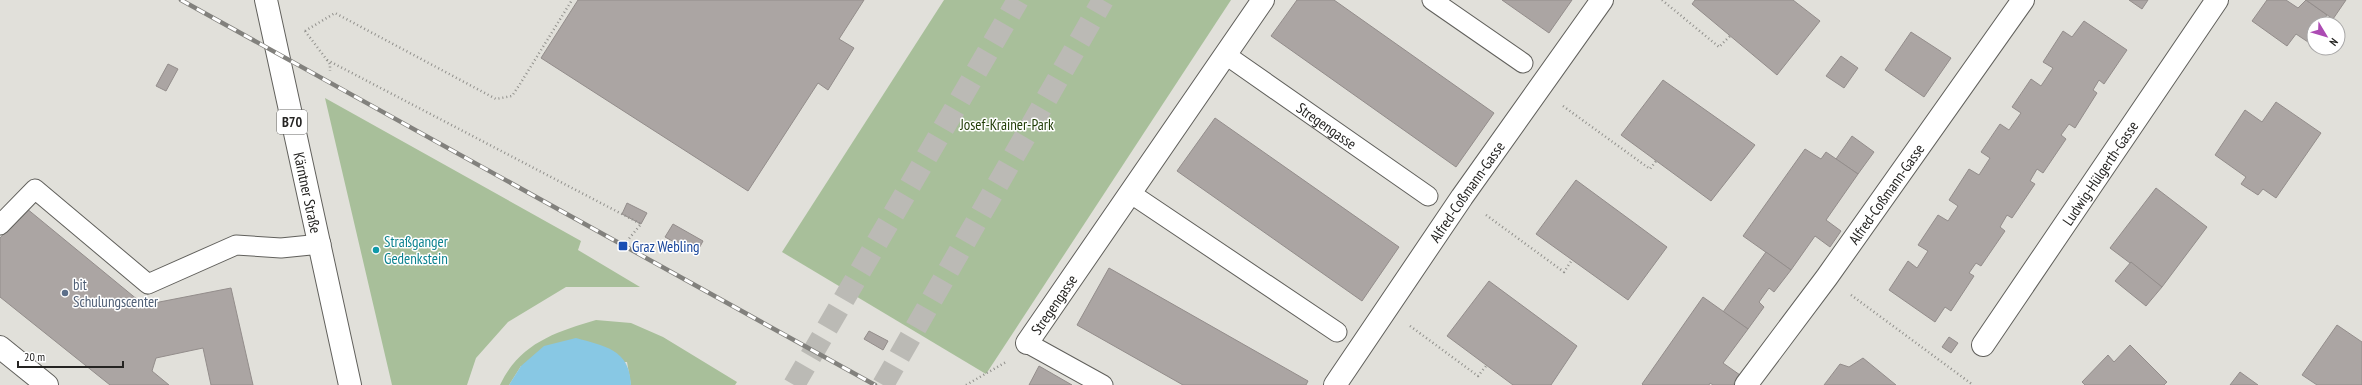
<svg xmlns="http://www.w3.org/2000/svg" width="2362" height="385" viewBox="0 0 2362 385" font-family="'PT Sans Narrow',sans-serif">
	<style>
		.green { fill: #a8bf9a }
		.water { fill: #88c8e4 }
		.building { fill: #aba5a3; stroke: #938d8b }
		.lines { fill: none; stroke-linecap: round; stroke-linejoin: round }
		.motorway-tunnel { stroke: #bbbab5; stroke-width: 22; stroke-dasharray: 22 11; stroke-linecap: butt }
		.service-casing { stroke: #61605c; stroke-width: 21 }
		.minor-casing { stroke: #61605c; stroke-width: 24 }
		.primary-casing { stroke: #61605c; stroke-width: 24 }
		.path { stroke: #91908c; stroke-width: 2.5; stroke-dasharray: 1 3; stroke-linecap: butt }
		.service { stroke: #fff; stroke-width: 19 }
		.minor { stroke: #fff; stroke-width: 22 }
		.primary { stroke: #fff; stroke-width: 22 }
		.rail-casing { stroke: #82817d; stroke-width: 4.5 }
		.rail { stroke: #fff; stroke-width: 3; stroke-dasharray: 9; stroke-linecap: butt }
		.transit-dot { fill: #1a4fb4; stroke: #fff; stroke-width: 1.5 }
		.culture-dot { fill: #0f9aa8; stroke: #fff; stroke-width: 1.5 }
		.service-dot { fill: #5c6f8a; stroke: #fff; stroke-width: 1.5 }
		.labels { text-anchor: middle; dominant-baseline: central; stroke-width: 3; stroke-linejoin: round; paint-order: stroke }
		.shield { fill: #fff; stroke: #666664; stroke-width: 1 }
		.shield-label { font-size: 14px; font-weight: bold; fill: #252422 }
		.park-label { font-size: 15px; fill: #223e08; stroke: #fff }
		.street-label { font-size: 15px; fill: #252422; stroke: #fff }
		.culture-label { font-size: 15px; fill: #0d838f; stroke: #fff; text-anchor: start }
		.transit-label { font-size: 15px; fill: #164399; stroke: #fff; text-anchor: start }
		.service-label { font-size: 15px; fill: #4e5e75; stroke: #fff; text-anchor: start }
	</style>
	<rect width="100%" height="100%" fill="#e1e0da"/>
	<!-- green -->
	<g class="green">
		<polygon points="944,0 1231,0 986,374 782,252"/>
		<polygon points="325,98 581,241 578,250 640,287 566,287 508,322 476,358 467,385 392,385"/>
		<path d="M 596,320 L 631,323 L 663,337 L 737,382 L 735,385 L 631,385 L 627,362 L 521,366 L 509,385 L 500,385 C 519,344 555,332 596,320 Z"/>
	</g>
	<!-- water -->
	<path class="water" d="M 576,338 C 604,346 630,349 631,385 L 509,385 L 521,366 L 544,346 Z"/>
	<!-- building -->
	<g class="building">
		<polygon points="578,0 864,0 839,39 854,48 828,90 818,83 748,191 541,58"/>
		<polygon points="1297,0 1334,0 1494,113 1456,167 1271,36"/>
		<polygon points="1502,0 1572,0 1549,33"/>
		<polygon points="1695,0 1793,0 1820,21 1777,75 1692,4"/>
		<polygon points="2129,0 2148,0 2142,9"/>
		<polygon points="2267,0 2286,0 2298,8 2306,0 2327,15 2321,24 2314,24 2314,33 2308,42 2296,34 2287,46 2252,21"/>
		<polygon points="2306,0 2346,0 2333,19"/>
		<polygon points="2084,21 2127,50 2104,84 2099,80 2093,90 2097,93 2075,128 2069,124 2061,135 2066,139 2043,173 2037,169 2030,181 2035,184 2012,218 2007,215 2000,227 2005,231 1981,266 1976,263 1969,273 1974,276 1951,311 1945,307 1935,322 1889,290 1908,261 1917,268 1928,251 1918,245 1938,215 1948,221 1958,206 1949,200 1969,169 1979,175 1990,158 1981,152 2000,124 2009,130 2021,113 2012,107 2031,79 2041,86 2053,68 2043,62 2063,31 2072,37"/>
		<polygon points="1911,32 1951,58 1924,97 1885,70"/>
		<polygon points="1841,56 1858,68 1844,88 1826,76"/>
		<polygon points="168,64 178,69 166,91 156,86"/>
		<polygon points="1663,80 1755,145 1711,201 1621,135"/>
		<polygon points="2276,102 2321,133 2276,198 2263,189 2258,195 2241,184 2246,177 2215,155 2245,110 2262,122"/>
		<polygon points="1215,118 1399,247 1362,301 1177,171"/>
		<polygon points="1852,136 1874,152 1858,174 1836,159"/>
		<polygon points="1805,149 1821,159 1826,152 1858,174 1826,220 1841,231 1830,247 1815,236 1791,270 1743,236"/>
		<polygon points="1576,180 1667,247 1628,300 1536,234"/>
		<polygon points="2156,188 2207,227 2162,287 2110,248"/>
		<polygon points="627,203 647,213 641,224 622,214"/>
		<polygon points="26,208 144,305 231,288 253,385 211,385 203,348 156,358 152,371 169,385 110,385 0,297 0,238"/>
		<polygon points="673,224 703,241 696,254 665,237"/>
		<polygon points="1766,252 1791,270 1774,292 1769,288 1759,302 1764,307 1748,329 1723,312"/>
		<polygon points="2131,262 2162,287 2146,306 2115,281"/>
		<polygon points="1109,268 1308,381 1306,385 1183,385 1077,325"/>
		<polygon points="1489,281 1577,346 1551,385 1513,385 1447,336"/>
		<polygon points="1703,297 1748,329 1723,363 1740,375 1733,385 1713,385 1710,383 1709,385 1643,385 1642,384"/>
		<polygon points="829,309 843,316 838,325 824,317"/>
		<polygon points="2337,325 2362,342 2362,385 2317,385 2302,375"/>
		<polygon points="869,331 888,341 883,350 864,339"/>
		<polygon points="1949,337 1958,343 1951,353 1942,347"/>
		<polygon points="2130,345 2167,382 2164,385 2085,385 2082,382 2108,355 2114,362"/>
		<polygon points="1863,358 1896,385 1824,385 1840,364 1849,367"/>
		<polygon points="1039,366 1072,385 1029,385"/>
		<polygon points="2240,372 2258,385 2230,385"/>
	</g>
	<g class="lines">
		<!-- motorway-tunnel -->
		<g class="motorway-tunnel">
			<polyline points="794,385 1018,0"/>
			<polyline points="883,385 1103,0"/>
		</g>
		<defs>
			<g id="service">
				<polyline points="1432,0 1523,63"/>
				<path id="s1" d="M 1226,55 L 1428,196"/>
				<polyline points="1130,193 1337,332"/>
				<polyline points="0,225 35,189 148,284 236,245 281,248 321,244"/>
				<polyline points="1027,343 1103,385"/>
			</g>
			<g id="minor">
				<path id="s2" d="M 1027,343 L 1263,0"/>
				<path id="s3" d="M 1983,345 L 2217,0"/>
				<polyline points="0,347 47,385"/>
				<path id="s4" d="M 1335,385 L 1462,197 L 1602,0"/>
				<path id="s5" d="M 1746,385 L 1827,277 L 2023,0"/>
			</g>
			<g id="primary">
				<path id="s6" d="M 266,0 L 350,385"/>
			</g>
		</defs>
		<!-- service casing -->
		<use href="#service" class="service-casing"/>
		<!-- minor casing -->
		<use href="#minor" class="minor-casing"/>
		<!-- primary casing -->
		<use href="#primary" class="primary-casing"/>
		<!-- path -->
		<g class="path">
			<polyline points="1662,0 1719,47 1730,36"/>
			<polyline points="305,31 335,13 496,99 512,96 520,84 572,0"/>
			<polyline points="305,31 330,64 330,71"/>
			<polyline points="327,60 641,224 623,246"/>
			<polyline points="1563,106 1650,169 1656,161"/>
			<polyline points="1486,215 1564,272 1572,260"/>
			<polyline points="1851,295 1973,385"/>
			<polyline points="1410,326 1478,376 1486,366"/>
			<polyline points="966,385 1006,362"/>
		</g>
		<!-- service -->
		<use href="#service" class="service"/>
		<!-- minor -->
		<use href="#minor" class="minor"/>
		<!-- primary -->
		<use href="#primary" class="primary"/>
		<defs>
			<polyline id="rail" points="181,0 875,385"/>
		</defs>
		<!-- rail casing -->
		<use href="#rail" class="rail-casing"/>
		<!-- rail -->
		<use href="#rail" class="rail"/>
	</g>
	<!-- markers -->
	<rect class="transit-dot" x="618" y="241" width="10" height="10" rx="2"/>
	<circle class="culture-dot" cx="376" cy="250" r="4"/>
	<circle class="service-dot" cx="65" cy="293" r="4"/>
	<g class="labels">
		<!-- shield labels -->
		<rect class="shield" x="277" y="110" width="30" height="24" rx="3"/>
		<g class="shield-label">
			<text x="292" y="122">B70</text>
		</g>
		<!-- park labels -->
		<g class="park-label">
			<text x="1007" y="124">Josef-Krainer-Park</text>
		</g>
		<!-- street labels -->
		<g class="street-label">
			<text stroke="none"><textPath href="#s1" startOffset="123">Stregengasse</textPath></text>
			<text stroke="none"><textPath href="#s3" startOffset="208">Ludwig-Hülgerth-Gasse</textPath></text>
			<text stroke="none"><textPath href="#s6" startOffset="197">Kärntner Straße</textPath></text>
			<text stroke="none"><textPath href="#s4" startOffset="234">Alfred-Coßmann-Gasse</textPath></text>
			<text stroke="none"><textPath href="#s5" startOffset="237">Alfred-Coßmann-Gasse</textPath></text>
			<text stroke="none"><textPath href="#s2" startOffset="47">Stregengasse</textPath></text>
		</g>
		<!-- culture labels -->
		<g class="culture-label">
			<text x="384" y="241">Straßganger<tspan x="384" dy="17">Gedenkstein</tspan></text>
		</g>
		<!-- transit labels -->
		<g class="transit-label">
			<text x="632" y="246">Graz Webling</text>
		</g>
		<!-- service labels -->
		<g class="service-label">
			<text x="73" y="284">bit<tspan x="73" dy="17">Schulungscenter</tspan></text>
		</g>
	</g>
	<!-- north arrow -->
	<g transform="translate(2326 36) rotate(128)"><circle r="19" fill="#ffffff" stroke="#a8a7a7"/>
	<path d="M0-3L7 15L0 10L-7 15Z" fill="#ac4bb3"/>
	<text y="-6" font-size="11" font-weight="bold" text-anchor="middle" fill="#252422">N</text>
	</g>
	<!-- scale -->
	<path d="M18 361v6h105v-6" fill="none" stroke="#252422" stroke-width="2"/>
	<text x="24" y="361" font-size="12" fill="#252422" stroke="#ffffff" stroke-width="3" paint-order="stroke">20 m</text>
</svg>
